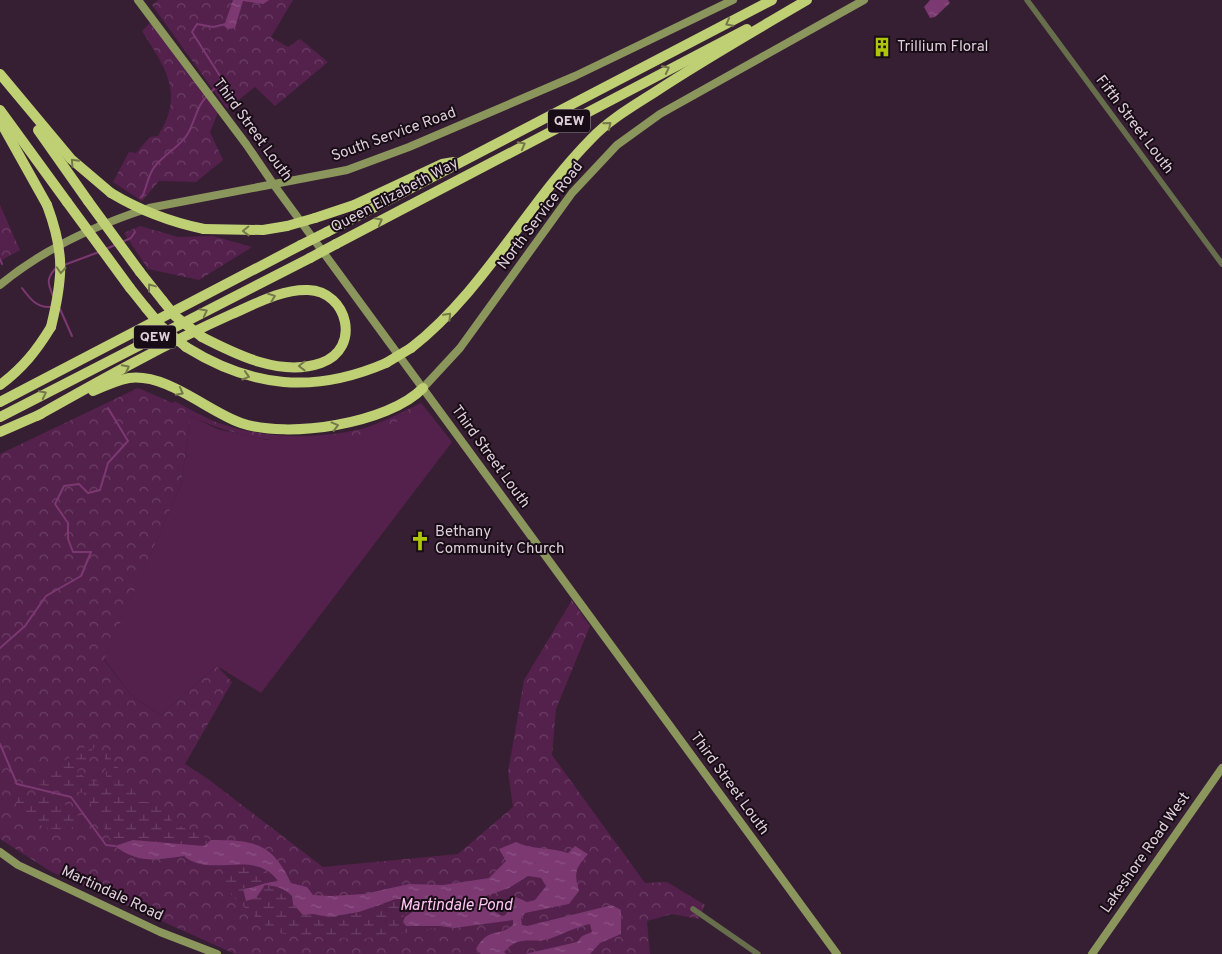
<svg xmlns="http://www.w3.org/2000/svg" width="1222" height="954" viewBox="0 0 1222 954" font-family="Overpass,sans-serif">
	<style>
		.grass { fill: #54204c }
		.forest { fill: url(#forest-crowns) }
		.wetland { fill: url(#wetland-marsh) }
		.water { fill: url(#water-ripples); fill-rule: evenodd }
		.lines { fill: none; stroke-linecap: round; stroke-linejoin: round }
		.stream { stroke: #7b3871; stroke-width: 2 }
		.street { stroke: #676e4b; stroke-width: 5.5 }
		.secondary { stroke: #8b965c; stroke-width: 8 }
		.highway { stroke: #bfd074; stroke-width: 10 }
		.highway-bridge { stroke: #bfd074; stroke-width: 10 }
		.oneway { stroke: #74784a }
		.labels { text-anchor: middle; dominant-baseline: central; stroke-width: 4; stroke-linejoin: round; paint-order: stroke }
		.shield { fill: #180d16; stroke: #a394a0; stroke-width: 1 }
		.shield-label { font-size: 14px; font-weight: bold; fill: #dfcedb }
		.poi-label { font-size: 15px; fill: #dfcedb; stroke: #180d16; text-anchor: start }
		.street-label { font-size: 15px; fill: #dfcedb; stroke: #180d16 }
		.water-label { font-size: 16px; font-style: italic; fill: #fec4f3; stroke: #180d16 }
	</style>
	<defs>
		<pattern id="forest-crowns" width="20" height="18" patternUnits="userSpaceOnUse" patternTransform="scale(1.25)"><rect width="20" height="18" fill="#54204c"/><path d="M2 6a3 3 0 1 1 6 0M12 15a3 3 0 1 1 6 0" fill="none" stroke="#6c3f65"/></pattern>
		<pattern id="wetland-marsh" width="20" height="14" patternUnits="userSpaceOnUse" patternTransform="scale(1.25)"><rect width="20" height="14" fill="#54204c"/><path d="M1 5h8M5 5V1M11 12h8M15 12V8" fill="none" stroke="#6c3f65"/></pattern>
		<pattern id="water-ripples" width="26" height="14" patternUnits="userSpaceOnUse" patternTransform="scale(1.25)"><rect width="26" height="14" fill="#7b3871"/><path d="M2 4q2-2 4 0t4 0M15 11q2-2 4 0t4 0" fill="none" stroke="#8d5485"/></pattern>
	</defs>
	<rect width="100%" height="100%" fill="#371f33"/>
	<!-- grass -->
	<polygon class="grass" points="426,409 452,442 261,693 217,666 161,715 131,695 104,659 181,485 191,416 217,429 268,440 375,430"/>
	<!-- forest -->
	<g class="forest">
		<polygon points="158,0 293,0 271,37 288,47 300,39 328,62 275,106 255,87 227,109 152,5"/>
		<path d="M 151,22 L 219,110 L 210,132 L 223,160 L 196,182 L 159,181 L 142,201 L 113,182 L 129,152 L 136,153 L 150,137 L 158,136 C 185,94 166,69 142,31 Z"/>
		<polygon points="0,205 20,250 0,261"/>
		<polygon points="140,226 178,237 213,236 252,247 199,280 148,269 124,233"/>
		<path d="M 138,388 L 173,403 L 174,401 C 188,408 203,417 218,423 C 264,439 330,442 376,424 C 391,418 406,410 421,403 L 426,409 C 403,419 379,431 355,436 C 301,448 241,441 191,416 L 181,485 L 104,660 L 131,695 L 161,715 L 217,666 L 232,682 L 185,764 L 208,779 L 323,867 L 458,854 L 513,807 L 508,772 L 524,680 L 572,600 L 590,626 L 556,709 L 552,755 L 645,883 L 667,882 L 705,905 L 699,919 L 672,914 L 647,921 L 650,954 L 235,954 L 50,871 L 0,839 L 0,454 Z"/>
	</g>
	<!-- wetland -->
	<g class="wetland">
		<polygon points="102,736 77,772 89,780 107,783 104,749 129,782 139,802 162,802 173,823 211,840 204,846 110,839 85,793 30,783"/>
		<path d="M 54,795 L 84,821 C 59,838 43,827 20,814 L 14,797 Z"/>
		<path d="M 230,863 L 272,874 L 278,881 C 265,882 256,888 243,888 L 246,901 L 265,885 L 285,889 L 291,895 L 293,904 L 303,914 L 313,914 L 329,917 L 359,912 L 400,899 L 474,896 L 427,914 L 410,910 L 399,921 L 445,927 L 362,939 L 297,936 L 274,932 L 247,910 L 221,885 Z"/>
	</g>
	<!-- water -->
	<g class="water">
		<polygon points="233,0 269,0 263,4 243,1 235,28 228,29 224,26"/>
		<polygon points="930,0 948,0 950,3 935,17 930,18 924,7"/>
		<path d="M 133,840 L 204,846 L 211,840 C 253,840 272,842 291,883 L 307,887 L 313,895 L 331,896 L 364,894 L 409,884 L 443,885 L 489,878 L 506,861 L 499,849 L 516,842 C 531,850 552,847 568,853 L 575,846 L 588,854 C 575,869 574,872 579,891 L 569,904 L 525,913 L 521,918 L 522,925 L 527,926 L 612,905 L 621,910 L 621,934 L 600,943 L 590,954 L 525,954 L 577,942 L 582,936 L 592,932 L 590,924 C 576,927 563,934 549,939 C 533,944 519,934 504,952 L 506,954 L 481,954 L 476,949 C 489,926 498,938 513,925 L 513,920 L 454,928 L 440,926 L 406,926 L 403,922 L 405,917 L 427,902 L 427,899 L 396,899 L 359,912 L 329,917 L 313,914 L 303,915 L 293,904 L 292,896 C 284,888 276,886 265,885 L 256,898 L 246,901 L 243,889 C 255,888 265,882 278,881 C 255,848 210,879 184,856 C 157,860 138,864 115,846 ZM 528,876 L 541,878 L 546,886 L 535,900 L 527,902 L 516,897 L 509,900 L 510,909 L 505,915 L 502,916 L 492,910 L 486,896 L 509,888 Z"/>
	</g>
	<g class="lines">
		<!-- stream -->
		<g class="stream">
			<polyline points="211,92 220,83 220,76 192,32 197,24 213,27 226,24"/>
			<path d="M 142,197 C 147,187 148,173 156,165 C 165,154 179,147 187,135 C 195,122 196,107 206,97"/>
			<polyline points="122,242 131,238 135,232"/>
			<polyline points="106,249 115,245"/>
			<polyline points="0,259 2,264"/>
			<polyline points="64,265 99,252"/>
			<path d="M 22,288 C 30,299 37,308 51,307"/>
			<path d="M 53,296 C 48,284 46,279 55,269"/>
			<polyline points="60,309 72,336"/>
			<polyline points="0,648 25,626 46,596 81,576 91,552 73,552 68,539 68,523 55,504 64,486 79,484 88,493 100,490 108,463 128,441 108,408"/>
			<polyline points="0,744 17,784 71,797 106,845 115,846"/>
		</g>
		<!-- street -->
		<g class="street">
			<polyline points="1027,0 1222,264"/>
			<polyline points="693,909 758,954"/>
		</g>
		<!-- secondary -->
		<g class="secondary">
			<polyline points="138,0 246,144 274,185 837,954"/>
			<path d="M 0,285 C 43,249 96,225 149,208 L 347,170 L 409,147 L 575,76 L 733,0"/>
			<polyline points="423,388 460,348 572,193 617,145 660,114 864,0"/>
			<polyline points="0,852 18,865 160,932 217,954"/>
			<polyline points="1092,954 1222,768"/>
		</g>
		<!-- highway -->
		<g class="highway">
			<polyline points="0,74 71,159 111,193"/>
			<polyline points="0,110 67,202"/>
			<polyline points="0,121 47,205"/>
			<polyline points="38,130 88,201"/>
			<polyline points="315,218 354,205 442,164 454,162"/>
			<polyline points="204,229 263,230 287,226"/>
			<polyline points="327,232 772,0"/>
			<polyline points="336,244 747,29"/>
			<polyline points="140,272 163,301"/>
			<polyline points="130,288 146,308"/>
			<path d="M 186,347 C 252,388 314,394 386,363"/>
			<path d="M 411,348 C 484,291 526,205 591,139 C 609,120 633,106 655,92 C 705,59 756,30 807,0"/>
			<path d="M 0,385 C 23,368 37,350 51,327"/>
			<path d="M 93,391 C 104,386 118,380 129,378 C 167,373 207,411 241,423 C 287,439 388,424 423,388"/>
			<polyline points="0,402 301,245"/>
			<path d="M 37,416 C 101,380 165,344 232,314 C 255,304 282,289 308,290 C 348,291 362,349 321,363 C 281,377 237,355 202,337"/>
			<polyline points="0,417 310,258"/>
			<polyline points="0,432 41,414"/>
		</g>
		<!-- highway-bridge -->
		<g class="highway-bridge">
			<path d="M 111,193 C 141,211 170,222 204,229"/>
			<polyline points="88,201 140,272"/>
			<polyline points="67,202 130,288"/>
			<path d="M 47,205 C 65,253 63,278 51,327"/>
			<polyline points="287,226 315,218"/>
			<polyline points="301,245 327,232"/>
			<polyline points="310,258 336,244"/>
			<polyline points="163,301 175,316 202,337"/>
			<polyline points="146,308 161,326 186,347"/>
			<polyline points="386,363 411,348"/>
		</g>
	</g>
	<!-- one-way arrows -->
	<defs><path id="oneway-chevron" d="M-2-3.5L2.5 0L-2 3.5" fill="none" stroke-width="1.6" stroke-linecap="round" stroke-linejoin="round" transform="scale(1.25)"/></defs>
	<g class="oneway">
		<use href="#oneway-chevron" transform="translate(729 23) rotate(152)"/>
		<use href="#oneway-chevron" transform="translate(666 69) rotate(-27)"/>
		<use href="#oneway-chevron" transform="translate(608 125) rotate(-40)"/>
		<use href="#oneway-chevron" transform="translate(522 145) rotate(-28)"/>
		<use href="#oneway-chevron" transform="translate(74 162) rotate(-133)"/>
		<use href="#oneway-chevron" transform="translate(379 221) rotate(-28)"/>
		<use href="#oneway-chevron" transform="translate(246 231) rotate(179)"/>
		<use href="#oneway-chevron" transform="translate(61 270) rotate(93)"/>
		<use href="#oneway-chevron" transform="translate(151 287) rotate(-127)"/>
		<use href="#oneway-chevron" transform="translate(272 297) rotate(-21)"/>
		<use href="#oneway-chevron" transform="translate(204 312) rotate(-27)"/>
		<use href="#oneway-chevron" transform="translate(448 316) rotate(-46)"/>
		<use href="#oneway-chevron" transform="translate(302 366) rotate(179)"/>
		<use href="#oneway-chevron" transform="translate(126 368) rotate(-28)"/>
		<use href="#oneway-chevron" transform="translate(246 376) rotate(17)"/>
		<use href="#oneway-chevron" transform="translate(180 392) rotate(28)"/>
		<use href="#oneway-chevron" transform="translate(43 394) rotate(-27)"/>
		<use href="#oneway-chevron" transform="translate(335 426) rotate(-15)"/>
	</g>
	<!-- icons -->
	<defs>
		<symbol id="building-bare" viewBox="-9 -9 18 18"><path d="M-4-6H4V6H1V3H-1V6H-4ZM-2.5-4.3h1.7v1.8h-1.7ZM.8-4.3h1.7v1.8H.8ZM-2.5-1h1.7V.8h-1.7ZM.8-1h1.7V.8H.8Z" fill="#afc507" stroke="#180d16" stroke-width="2.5" paint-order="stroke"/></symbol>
		<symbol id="church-bare" viewBox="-9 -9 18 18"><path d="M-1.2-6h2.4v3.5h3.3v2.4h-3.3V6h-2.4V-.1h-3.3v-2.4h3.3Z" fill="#afc507" stroke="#180d16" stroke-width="2.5" paint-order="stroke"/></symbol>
	</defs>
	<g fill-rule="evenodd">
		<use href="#building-bare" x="868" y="33" width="28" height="28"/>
		<use href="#church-bare" x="406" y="527" width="28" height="28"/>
	</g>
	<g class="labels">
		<!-- shield labels -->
		<g class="shield">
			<rect x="548" y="109.5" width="42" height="23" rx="4"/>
			<rect x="134" y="325.5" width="42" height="23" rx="4"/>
		</g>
		<g class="shield-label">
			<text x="569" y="121">QEW</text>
			<text x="155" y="337">QEW</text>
		</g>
		<!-- poi labels -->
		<g class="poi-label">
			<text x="897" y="47">Trillium Floral</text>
			<text x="435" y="532">Bethany<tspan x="435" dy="17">Community Church</tspan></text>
		</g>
		<!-- street labels -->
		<g class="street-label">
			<text transform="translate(1134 125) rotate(53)">Fifth Street Louth</text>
			<text transform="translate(252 130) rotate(54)">Third Street Louth</text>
			<text transform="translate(394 135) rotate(-20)">South Service Road</text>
			<text transform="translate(395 196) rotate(-28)">Queen Elizabeth Way</text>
			<text transform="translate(541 216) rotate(-53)">North Service Road</text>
			<text transform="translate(490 457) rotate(54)">Third Street Louth</text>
			<text transform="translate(729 784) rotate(54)">Third Street Louth</text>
			<text transform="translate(1146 853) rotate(-55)">Lakeshore Road West</text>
			<text transform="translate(112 894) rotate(25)">Martindale Road</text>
		</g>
		<!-- water labels -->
		<g class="water-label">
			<text x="456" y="906">Martindale Pond</text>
		</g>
	</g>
</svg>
